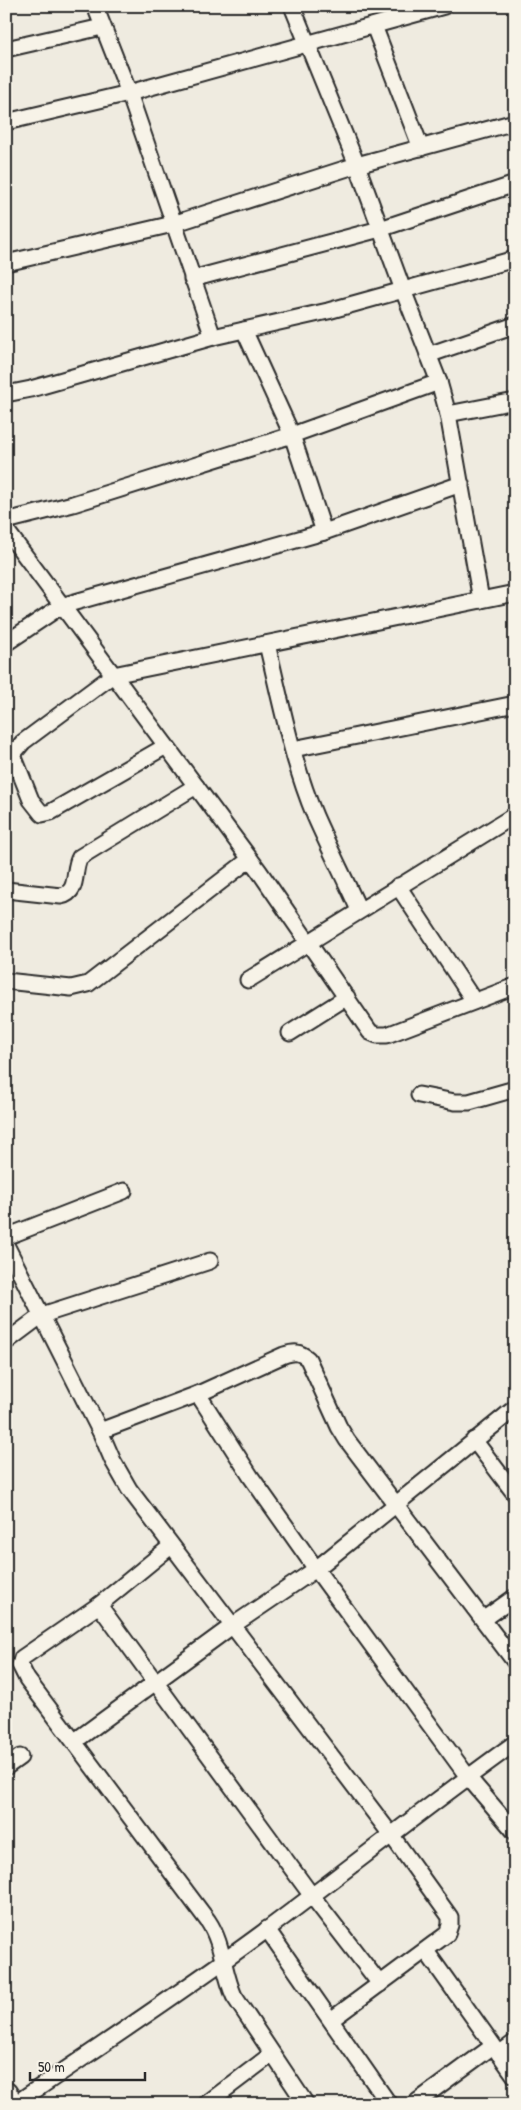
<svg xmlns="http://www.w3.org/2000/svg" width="521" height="2110" viewBox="0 0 521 2110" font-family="'Patrick Hand',sans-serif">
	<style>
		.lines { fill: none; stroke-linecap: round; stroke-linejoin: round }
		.street-casing { stroke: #2b2b2b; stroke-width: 19 }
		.secondary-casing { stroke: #2b2b2b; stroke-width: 25 }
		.street { stroke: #f7f3e8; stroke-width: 15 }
		.secondary { stroke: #f7f3e8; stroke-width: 21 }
	</style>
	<rect width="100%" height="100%" fill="#efebe0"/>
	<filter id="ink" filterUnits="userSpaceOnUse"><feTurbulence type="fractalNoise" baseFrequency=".02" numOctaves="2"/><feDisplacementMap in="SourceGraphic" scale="10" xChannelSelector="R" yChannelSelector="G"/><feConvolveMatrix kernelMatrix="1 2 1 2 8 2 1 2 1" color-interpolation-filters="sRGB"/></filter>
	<g filter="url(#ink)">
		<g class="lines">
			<defs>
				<g id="street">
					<polyline points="95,6 129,93 213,337"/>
					<polyline points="292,6 357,165 403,290 439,382 448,414 481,600"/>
					<polyline points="374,26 421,148"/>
					<polyline points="6,49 102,27"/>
					<polyline points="6,122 129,93 444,6"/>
					<polyline points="6,263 173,224 357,165 515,122"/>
					<polyline points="192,279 380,229 515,184"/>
					<polyline points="244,330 292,435 324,532"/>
					<polyline points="428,355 515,325"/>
					<polyline points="6,394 31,389 213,337 328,311 515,259"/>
					<polyline points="448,414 515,401"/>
					<polyline points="6,521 73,504 292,435 439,382"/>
					<polyline points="6,530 259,871 370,1032 377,1035 387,1035 515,986"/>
					<polyline points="6,643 61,606 324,532 461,484"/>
					<path d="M 267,644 C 281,702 292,761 315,816 C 329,848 345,879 359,910"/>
					<polyline points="293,749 515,704"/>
					<polyline points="13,755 31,800 42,814 51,812 166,746"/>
					<polyline points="6,762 23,742 113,675 515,593"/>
					<polyline points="398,886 474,1001"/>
					<path d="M 6,890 L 61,896 C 80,892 72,870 80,857 L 196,786"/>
					<polyline points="248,980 515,815"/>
					<polyline points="6,981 71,988 88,984 250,859"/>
					<polyline points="290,1033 347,997"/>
					<polyline points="419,1095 455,1102 469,1102 515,1089"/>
					<polyline points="6,1237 124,1191"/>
					<polyline points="6,1245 100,1431 113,1461 129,1489 392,1836 450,1917 450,1925 447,1934 331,2020"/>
					<polyline points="6,1342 42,1315 210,1261"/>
					<polyline points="198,1394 251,1477 316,1569 468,1777 515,1832"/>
					<path d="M 100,1431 L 198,1394 L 284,1355 C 294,1352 299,1351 308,1359 L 339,1427 L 347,1440 L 515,1662"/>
					<polyline points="474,1440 515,1494"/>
					<path d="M 171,1546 L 99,1605 L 22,1658 L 20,1665 L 27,1679 L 208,1921 C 223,1943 223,1972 234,1996 L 306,2104"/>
					<polyline points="99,1605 312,1896 380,1984"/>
					<polyline points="484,1619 515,1597"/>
					<polyline points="75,1741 232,1626 316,1569 515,1408"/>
					<polyline points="6,1767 20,1757"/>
					<polyline points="267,1929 389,2104"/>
					<polyline points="426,1951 515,2076"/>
					<polyline points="499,2054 515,2042"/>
					<path d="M 15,2104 C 97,2048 181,1993 261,1934 C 346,1871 428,1805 515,1743"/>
					<polyline points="206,2104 272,2054"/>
					<polyline points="414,2104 493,2046"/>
				</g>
				<polyline id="secondary" points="6,2093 13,2104"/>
			</defs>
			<!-- street casing -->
			<use href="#street" class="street-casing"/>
			<!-- secondary casing -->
			<use href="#secondary" class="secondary-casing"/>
			<!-- street -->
			<use href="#street" class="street"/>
			<!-- secondary -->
			<use href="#secondary" class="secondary"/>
		</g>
	</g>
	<!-- margin -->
	<rect width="521" height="2110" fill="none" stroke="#f7f3e8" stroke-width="25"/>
	<rect x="12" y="12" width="496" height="2085" fill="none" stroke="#2b2b2b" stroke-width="2" filter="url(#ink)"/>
	<!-- scale -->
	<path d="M30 2072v8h115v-8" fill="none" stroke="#2b2b2b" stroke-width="2.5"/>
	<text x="38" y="2072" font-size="15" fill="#2b2b2b" stroke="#f7f3e8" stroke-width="4" paint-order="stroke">50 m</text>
</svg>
